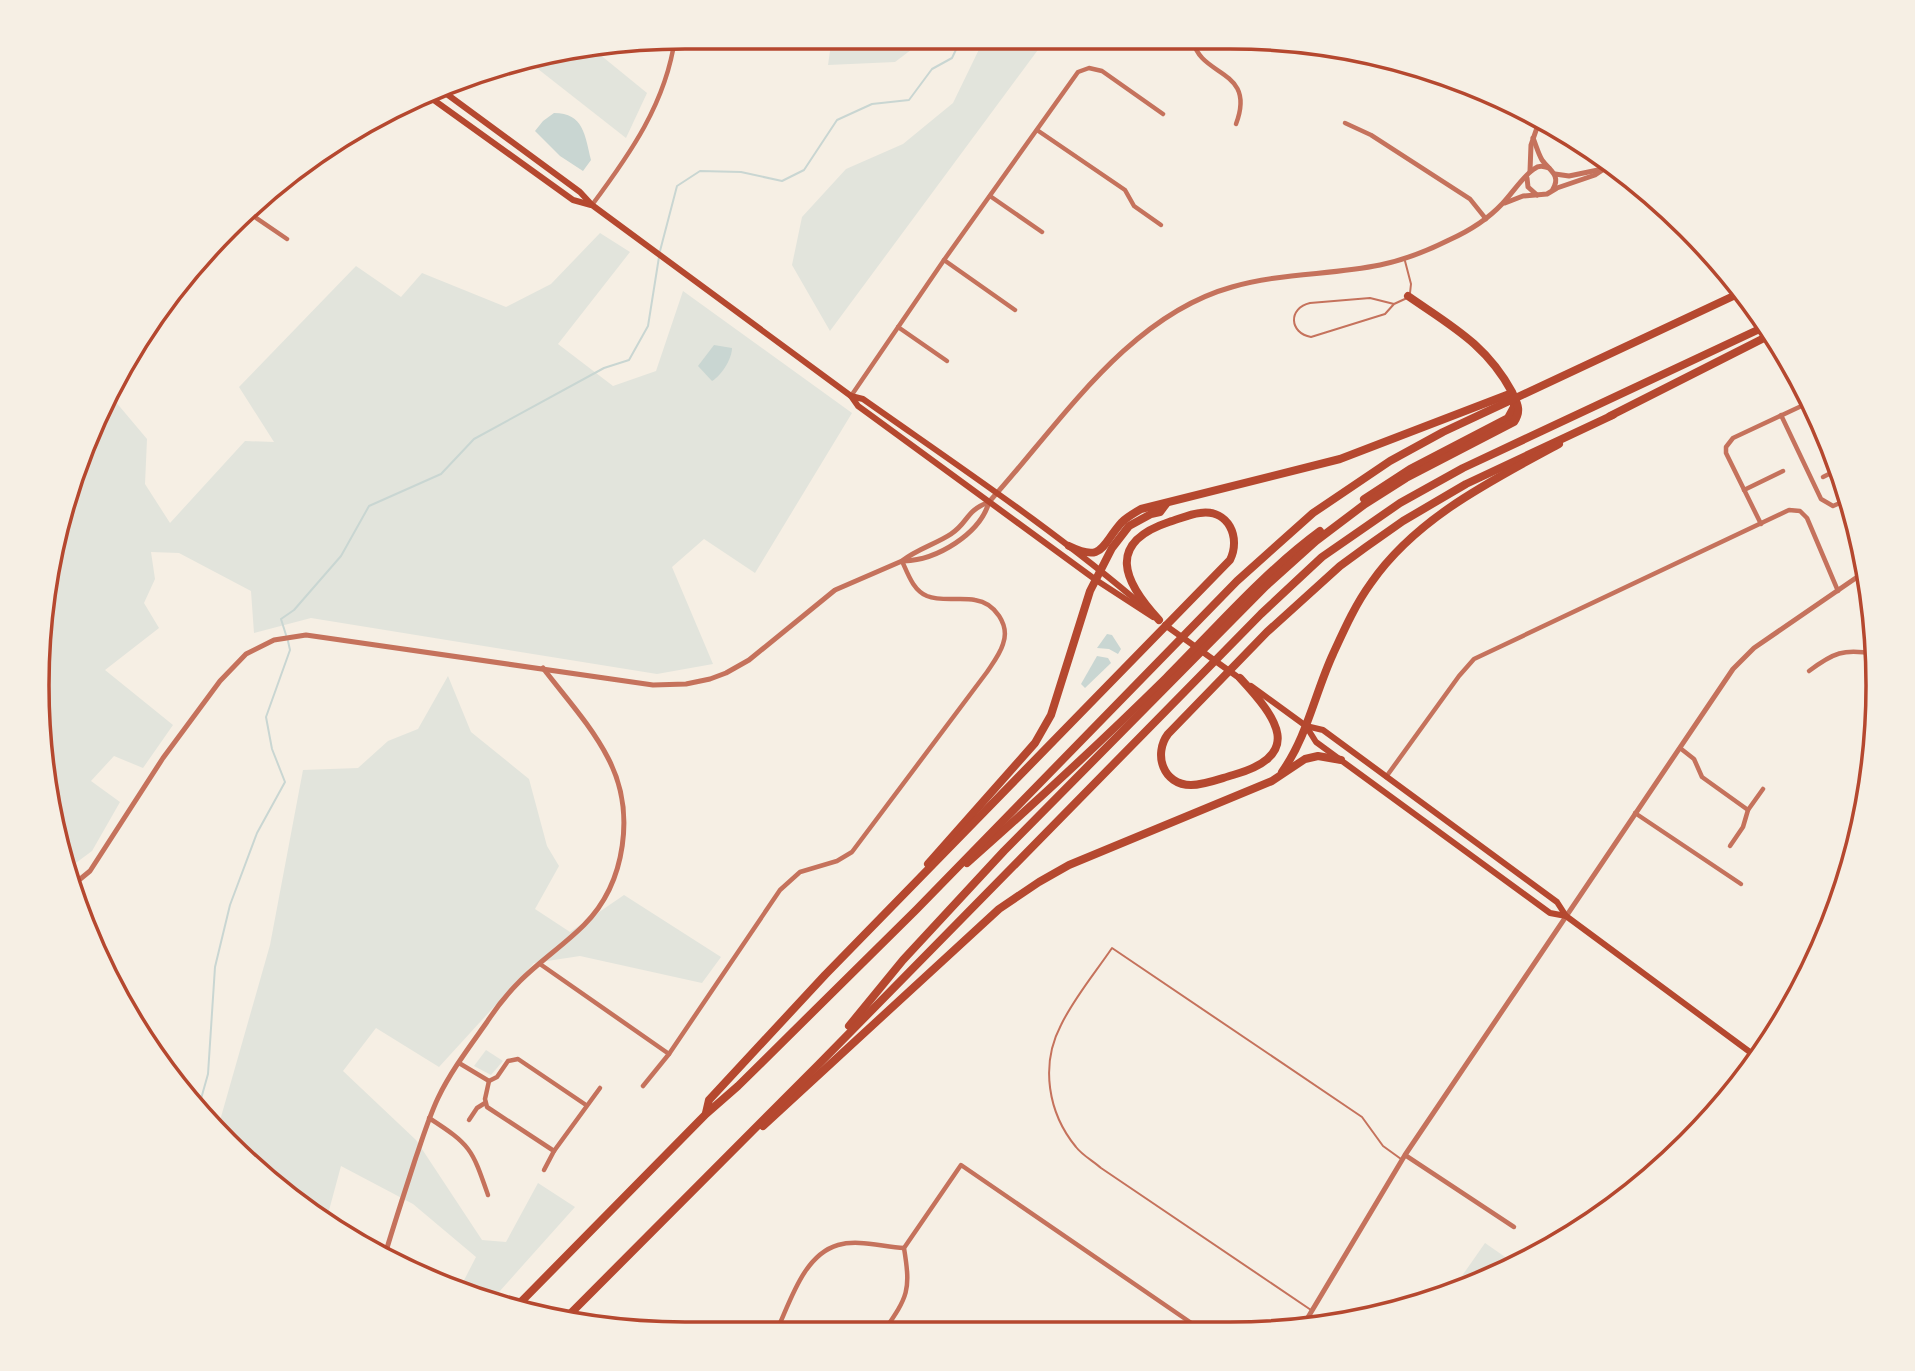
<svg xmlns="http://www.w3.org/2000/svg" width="1915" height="1371" viewBox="0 0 1915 1371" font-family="Arial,sans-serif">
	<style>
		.green { fill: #e2e4dc }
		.water { fill: #c9d6d2 }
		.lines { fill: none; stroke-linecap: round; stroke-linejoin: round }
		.stream { stroke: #c9d6d2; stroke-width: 2 }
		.service { stroke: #c5725c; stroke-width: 2 }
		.minor { stroke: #c5725c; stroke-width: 4.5 }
		.tertiary { stroke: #c5725c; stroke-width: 5 }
		.secondary { stroke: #b5482f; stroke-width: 6 }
		.motorway { stroke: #b5482f; stroke-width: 8 }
		.rim { fill: none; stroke: #b5482f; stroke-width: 3.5 }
	</style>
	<rect width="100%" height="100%" fill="#f6efe4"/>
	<!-- green -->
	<g class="green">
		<polygon points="832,37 928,37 895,62 828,65"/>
		<polygon points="985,37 1107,37 1096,48 1046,39 830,331 792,265 802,217 846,169 903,144 953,103"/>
		<polygon points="593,49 647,93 626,138 524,58"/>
		<polygon points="600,233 630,252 558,344 613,386 656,371 683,291 852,413 755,573 704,539 672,567 713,664 657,674 311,618 254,633 251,591 179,553 151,552 155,579 144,603 159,628 105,670 173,725 143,768 114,756 91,781 120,802 92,851 69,868 42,770 42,600 93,434 115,401 147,439 145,484 170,523 245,441 274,442 239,387 356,266 401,297 422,273 506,307 551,284"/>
		<polygon points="448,676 471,732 529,779 547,846 559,866 535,909 570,932 624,895 721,957 702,983 580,956 534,963 439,1067 376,1028 343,1071 416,1140 482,1240 506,1242 538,1183 575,1207 490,1302 459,1290 476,1257 413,1204 341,1166 328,1214 308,1211 290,1200 217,1131 270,945 303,770 358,768 388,741 418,729"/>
		<polygon points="486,1050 503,1061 491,1075 474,1066"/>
		<polygon points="1485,1243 1518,1266 1455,1286"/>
	</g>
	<!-- water -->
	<g class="water">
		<path d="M 554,113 C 584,113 585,136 591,160 L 583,171 L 560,156 L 535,131 L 543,121 Z"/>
		<path d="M 714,345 L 732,348 C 732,359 721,376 712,381 L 698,366 Z"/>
		<polygon points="1107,634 1112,635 1121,649 1118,654 1109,649 1097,648"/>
		<polygon points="1097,656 1108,658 1111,663 1085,688 1081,684"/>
	</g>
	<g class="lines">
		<!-- stream -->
		<g class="stream">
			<polyline points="660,251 677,186 700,171 741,172 782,181 804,170 837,120 872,104 909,100 932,69 952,58 962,37"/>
			<polyline points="286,635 281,619 294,610 341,556 369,506 441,474 474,439 604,368 629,360 648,326 659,257"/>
			<polyline points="197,1113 208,1074 215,967 230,905 257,833 285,782 272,749 266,717 290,650 288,641"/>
		</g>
		<!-- service -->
		<g class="service">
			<polyline points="1405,261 1411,284 1410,293"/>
			<path d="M 1394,304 L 1370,298 L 1310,303 C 1288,308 1289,333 1311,337 L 1385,314 L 1394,304 L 1407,298"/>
			<path d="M 1311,1310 L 1101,1168 C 1093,1161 1082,1155 1076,1147 C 1048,1113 1040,1065 1061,1025 C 1074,998 1095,973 1112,948 L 1362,1117 L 1383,1146 L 1401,1159"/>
		</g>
		<!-- minor -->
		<g class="minor">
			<path d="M 1195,37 L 1193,40 C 1200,78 1257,68 1236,124"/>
			<polyline points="1345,123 1371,135 1470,199 1486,219"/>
			<polyline points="1037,130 1125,190 1134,206 1161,225"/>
			<polyline points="990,196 1042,232"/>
			<path d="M 592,205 C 630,154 666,103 675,38"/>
			<polyline points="249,213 287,239"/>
			<polyline points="944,260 1015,310"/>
			<polyline points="898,327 947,361"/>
			<polyline points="851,396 944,260 1078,72 1089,68 1102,71 1163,114"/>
			<polyline points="1807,403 1838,469"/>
			<polyline points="1781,415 1821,499 1833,506 1849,499"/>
			<polyline points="1823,477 1839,469"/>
			<polyline points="1744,490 1783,471"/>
			<polyline points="1761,524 1726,453 1726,447 1733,438 1810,402"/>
			<path d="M 1809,671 C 1833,653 1844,648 1874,654"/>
			<polyline points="1680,748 1694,759 1702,777 1748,810 1763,789"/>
			<polyline points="1386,777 1459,676 1474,659 1789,510 1800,511 1807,518 1838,591"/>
			<polyline points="1635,813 1741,884"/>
			<polyline points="1730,846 1743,827 1748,810"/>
			<polyline points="540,964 669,1054"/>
			<polyline points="459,1063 489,1081 497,1077 508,1061 518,1059 586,1105"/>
			<polyline points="489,1081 485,1099 487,1107 554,1151"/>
			<path d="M 643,1086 L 669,1054 L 780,890 L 800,872 L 837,861 L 852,852 L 987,672 C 993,663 1000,654 1003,644 C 1010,625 995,603 975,600 C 960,597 942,602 927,596 C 913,590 908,574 902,561"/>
			<path d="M 429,1118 C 471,1145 472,1149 488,1195"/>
			<polyline points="469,1120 477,1108 485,1103"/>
			<polyline points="1405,1155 1514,1227"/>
			<polyline points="544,1170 554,1151 600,1088"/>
			<path d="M 884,1331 C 908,1296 911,1291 904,1248 L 961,1165 L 1200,1329"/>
			<path d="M 776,1332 C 790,1303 803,1255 838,1245 C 858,1239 883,1247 904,1248"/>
		</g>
		<!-- tertiary -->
		<g class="tertiary">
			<path d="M 1533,138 C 1536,145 1538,153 1542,160 C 1550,171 1561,175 1553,189"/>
			<polyline points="1530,171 1531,145 1540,119"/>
			<polyline points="1555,174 1569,176 1598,170"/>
			<polyline points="1527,178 1528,187 1537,195"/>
			<polyline points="1505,203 1523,196 1547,194 1557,188 1595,175 1607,167"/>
			<path d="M 904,561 C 937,560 980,534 989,502 C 1059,425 1127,316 1232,287 C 1280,273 1331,275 1380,265 C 1404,260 1427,251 1449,240 C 1469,231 1487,220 1502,204 C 1511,195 1523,176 1534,169 C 1539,165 1543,166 1549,168"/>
			<path d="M 73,885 L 90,871 L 163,758 L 220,681 L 246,654 L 274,640 L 306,635 L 653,685 L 686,684 L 710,679 L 726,673 L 749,660 L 835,590 L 902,561 C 917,549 936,544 951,534 C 969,522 965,511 989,502"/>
			<path d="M 384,1258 C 394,1224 405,1191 416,1157 C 423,1137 429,1117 438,1098 C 451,1071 470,1046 487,1022 C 496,1008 508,993 520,981 C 540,961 564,945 584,925 C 626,883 636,811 608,758 C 591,725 565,697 543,668"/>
			<polyline points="1301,1329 1405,1155 1733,669 1754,648 1866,571"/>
		</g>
		<!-- secondary -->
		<g class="secondary">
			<polyline points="444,92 580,192 592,205 851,396 858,406 869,414 1096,580 1153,617"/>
			<polyline points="431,98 573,200 591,205"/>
			<path d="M 851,396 L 863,399 C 958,466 1056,531 1144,607"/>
			<polyline points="1165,625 1242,680"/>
			<polyline points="1251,686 1306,726 1323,730 1557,902 1566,916 1758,1058"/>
			<polyline points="1306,726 1316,742 1550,913 1566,916"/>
		</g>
		<!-- motorway -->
		<g class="motorway">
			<polyline points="1610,416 1772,334"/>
			<polyline points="1364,499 1410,469 1508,418 1514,407 1514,398"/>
			<path d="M 1069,546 C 1104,563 1101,545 1122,522 C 1127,517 1134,513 1141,509 L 1340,459 L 1512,393"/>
			<path d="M 1240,678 C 1277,718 1305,755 1233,775 C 1219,779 1204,785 1191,785 C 1163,785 1153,754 1168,734 L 1267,632 L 1340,566 L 1366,547 L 1403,521 L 1466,484 L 1613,415"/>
			<path d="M 1282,772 C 1307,737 1315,693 1333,654 C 1344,630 1355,605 1371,583 C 1416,518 1491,481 1559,444"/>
			<path d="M 967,863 C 1035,803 1101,742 1166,678 C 1215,629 1263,573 1320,531"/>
			<polyline points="928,864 1035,743 1051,715 1090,591 1112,548 1129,526 1151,514 1160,512 1166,504"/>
			<path d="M 849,1026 L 903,960 L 1004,851 L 1266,586 L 1316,541 L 1365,504 L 1406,478 L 1514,422 C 1522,410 1517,403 1512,392 C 1486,344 1451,326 1408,296"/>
			<path d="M 706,1113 L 709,1100 L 825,975 L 1230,560 C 1241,538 1229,509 1200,513 C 1190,514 1179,519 1169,522 C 1106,543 1123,581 1159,620"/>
			<polyline points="763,1126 999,909 1039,882 1069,865 1272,781 1305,759 1318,756 1341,760"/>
			<polyline points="513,1310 706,1114 738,1086 916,910 1237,581 1313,513 1390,461 1443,432 1742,292"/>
			<polyline points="564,1320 818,1065 1261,614 1322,557 1400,503 1463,468 1766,326"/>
		</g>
	</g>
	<!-- crop -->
	<path d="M0 0H1915V1371H0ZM685 49H1230A636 636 0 0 1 1866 685V686A636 636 0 0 1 1230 1322H685A636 636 0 0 1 49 686V685A636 636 0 0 1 685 49Z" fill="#f6efe4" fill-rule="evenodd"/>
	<path class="rim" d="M685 49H1230A636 636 0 0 1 1866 685V686A636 636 0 0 1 1230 1322H685A636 636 0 0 1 49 686V685A636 636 0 0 1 685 49Z"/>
</svg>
